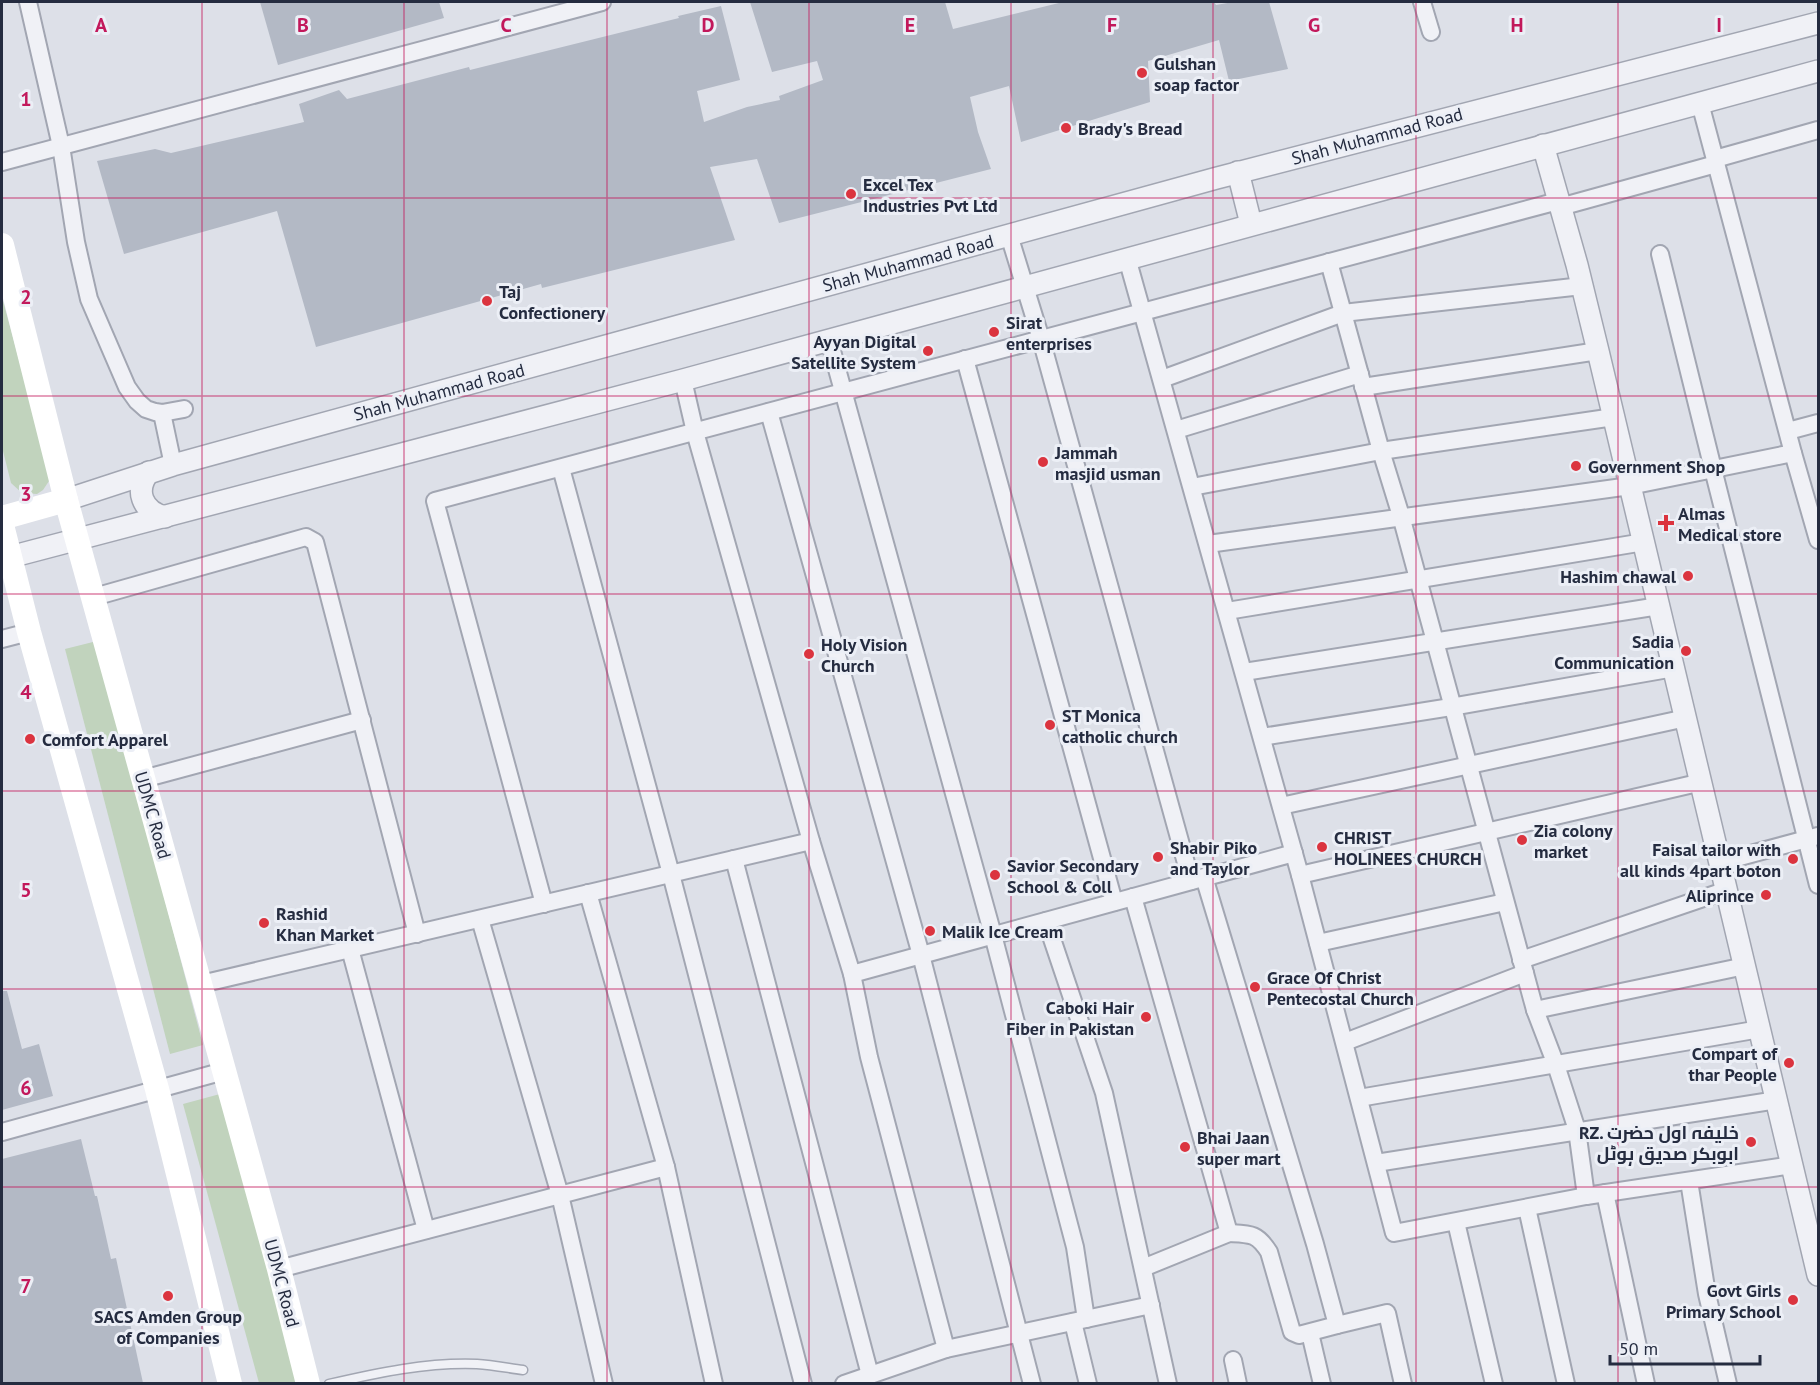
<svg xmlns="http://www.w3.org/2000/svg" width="1820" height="1385" viewBox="0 0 1820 1385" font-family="'PT Sans',Cairo,sans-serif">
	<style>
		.green { fill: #c1d3bd }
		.building { fill: #b3b9c5 }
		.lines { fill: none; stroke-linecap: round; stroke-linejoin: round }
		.service-casing { stroke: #a2a6b2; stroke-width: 11 }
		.minor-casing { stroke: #a2a6b2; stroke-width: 20 }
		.tertiary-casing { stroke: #a2a6b2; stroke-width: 24 }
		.service { stroke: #f0f1f6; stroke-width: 8 }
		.minor { stroke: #f0f1f6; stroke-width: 16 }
		.tertiary { stroke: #f0f1f6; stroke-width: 21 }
		.secondary { stroke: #fff; stroke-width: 24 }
		.grid { fill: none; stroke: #c2185b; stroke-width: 1.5; stroke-opacity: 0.55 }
		.poi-dot { fill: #db343f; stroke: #eceff6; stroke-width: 2 }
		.labels { text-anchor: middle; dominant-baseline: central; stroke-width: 6; stroke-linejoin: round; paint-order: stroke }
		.poi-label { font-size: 18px; font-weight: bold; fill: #252c40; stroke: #eceff6; text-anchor: start }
		.street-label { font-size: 18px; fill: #252c40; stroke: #eceff6 }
		.grid-label { font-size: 20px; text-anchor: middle; font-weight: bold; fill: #c2185b; stroke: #eceff6; stroke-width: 6; stroke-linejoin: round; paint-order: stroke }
	</style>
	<rect width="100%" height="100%" fill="#dde0e8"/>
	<!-- green -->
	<g class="green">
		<polygon points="2,297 51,478 43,490 37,494 22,493 11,483 2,447"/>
		<polygon points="97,641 203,1045 170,1054 65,649"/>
		<polygon points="220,1094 298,1383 259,1383 183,1104"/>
	</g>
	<!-- building -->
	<g class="building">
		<polygon points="260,2 439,2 444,18 278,65"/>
		<polygon points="750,2 945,2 953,29 1063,2 1214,2 1216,5 1233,2 1269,2 1288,69 1229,81 1219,40 1148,61 1150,102 1021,142 1009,86 970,97 978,132 991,169 779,223 757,159 710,167 735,240 542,288 541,284 316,347 277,211 124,254 97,161 155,149 171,153 304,122 299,104 339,90 347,99 469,67 470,70 679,18 678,16 721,6 740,80 697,91 704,122 747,107 780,100 779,96 823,80 817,61 772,72"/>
		<polygon points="2,991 7,991 22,1049 39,1044 53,1096 2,1110"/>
		<polygon points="81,1139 95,1196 97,1196 111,1259 116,1258 143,1383 2,1383 2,1159"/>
	</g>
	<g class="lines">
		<defs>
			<path id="service" d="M 329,1384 C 377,1373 427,1362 477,1364 C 492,1365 508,1368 523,1370"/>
			<g id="minor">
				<polyline points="28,2 61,146 76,242 89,299 127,387 137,401 146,409 155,412 162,413 184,409"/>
				<polyline points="1422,2 1431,32"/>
				<polyline points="1700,103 1793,453 1818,540"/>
				<polyline points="1715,159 1818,130"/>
				<polyline points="2,162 602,2"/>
				<polyline points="1560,207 1716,164"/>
				<polyline points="1009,235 1041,339 1191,881"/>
				<polyline points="1660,254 1713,469 1818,885"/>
				<polyline points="1127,258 1300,875 1394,1233 1586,1196 1792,1165"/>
				<polyline points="1329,262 1381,451 1401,516 1535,1010 1556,1065 1577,1130 1586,1196"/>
				<polyline points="829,340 993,935 1075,1247 1086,1319"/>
				<polyline points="965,359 1114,902"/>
				<polyline points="1162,379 1343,313 1582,286"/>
				<polyline points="683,380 695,432 811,841 852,974 869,1057 946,1349"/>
				<polyline points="1363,387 1598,351"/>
				<polyline points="769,412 921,955 1032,1384"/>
				<polyline points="162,413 173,465"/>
				<polyline points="1176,430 1360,374"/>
				<polyline points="1788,431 1818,423"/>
				<polyline points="561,468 671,874 803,1384"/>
				<polyline points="1192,487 1381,451 1614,417"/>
				<polyline points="1208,544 1630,486 1793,453"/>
				<polyline points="94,597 306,537 315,542 417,934"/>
				<polyline points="1227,611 1644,542"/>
				<polyline points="2,639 29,632"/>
				<polyline points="1244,672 1659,606"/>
				<polyline points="1262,737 1451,707 1674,668"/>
				<polyline points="143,779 362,720"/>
				<polyline points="1281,806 1686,718"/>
				<polyline points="734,859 870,1375"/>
				<polyline points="1721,862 1818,836"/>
				<polyline points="1300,875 1702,782"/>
				<path d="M 1204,877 L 1315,1244 L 1337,1325 L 1299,1335 L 1292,1332 L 1269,1252 C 1257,1233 1250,1234 1229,1233"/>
				<polyline points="588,893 666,1167 714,1384"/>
				<polyline points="1133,897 1229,1233 1143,1268"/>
				<polyline points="544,904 435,501 1558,201"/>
				<polyline points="480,919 560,1195 604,1384"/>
				<polyline points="1046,921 1104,1093 1168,1384"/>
				<polyline points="1318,943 1505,902"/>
				<polyline points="350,949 426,1230"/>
				<polyline points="1521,960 1727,890"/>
				<polyline points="852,974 1294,853"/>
				<polyline points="201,984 811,841"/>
				<polyline points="1535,1010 1745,966"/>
				<polyline points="1345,1042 1525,973"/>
				<polyline points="1359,1098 1760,1029"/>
				<polyline points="2,1132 224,1071"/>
				<polyline points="1376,1163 1777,1100"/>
				<polyline points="1689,1181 1707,1294 1728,1384"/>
				<polyline points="1605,1193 1646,1384"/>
				<polyline points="1527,1208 1566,1384"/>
				<polyline points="1456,1222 1494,1384"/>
				<polyline points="279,1269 666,1167"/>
				<polyline points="1073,1322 1088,1384"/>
				<polyline points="1337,1325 1387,1313 1403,1384"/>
				<polyline points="1310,1333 1322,1384"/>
				<polyline points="1233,1360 1238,1384"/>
				<polyline points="844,1384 946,1349 1151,1305"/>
			</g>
			<g id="tertiary">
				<polyline points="1543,145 1577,265 1598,351 1818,1275"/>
				<polyline points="1238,172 1251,224"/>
				<path d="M 149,472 C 134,490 142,511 165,517"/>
				<polyline points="66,500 173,465 1217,178 1818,23"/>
				<polyline points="10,557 683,380 1818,71"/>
			</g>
		</defs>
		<!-- service casing -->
		<use href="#service" class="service-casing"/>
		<!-- minor casing -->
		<use href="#minor" class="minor-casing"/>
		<!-- tertiary casing -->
		<use href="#tertiary" class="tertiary-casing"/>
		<!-- service -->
		<use href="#service" class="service"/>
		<!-- minor -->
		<use href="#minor" class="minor"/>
		<!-- tertiary -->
		<use href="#tertiary" class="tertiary"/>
		<!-- secondary -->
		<g class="secondary">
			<polyline points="2,245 66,500 279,1269 308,1384"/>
			<polyline points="2,518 66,500"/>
			<polyline points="2,525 29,632 157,1089 230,1384"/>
		</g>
	</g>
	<!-- grid -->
	<path class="grid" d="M 202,2 L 202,1384M 404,2 L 404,1384M 607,2 L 607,1384M 809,2 L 809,1384M 1011,2 L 1011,1384M 1213,2 L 1213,1384M 1416,2 L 1416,1384M 1618,2 L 1618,1384M 2,198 L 1818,198M 2,396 L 1818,396M 2,594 L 1818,594M 2,791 L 1818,791M 2,989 L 1818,989M 2,1187 L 1818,1187"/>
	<!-- markers -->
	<g class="poi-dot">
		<circle cx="1142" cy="73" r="6"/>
		<circle cx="1066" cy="128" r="6"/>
		<circle cx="851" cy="194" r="6"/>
		<circle cx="487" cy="301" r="6"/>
		<circle cx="994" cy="332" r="6"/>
		<circle cx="928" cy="351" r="6"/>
		<circle cx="1043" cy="462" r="6"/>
		<circle cx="1576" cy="466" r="6"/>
		<path d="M1663 514h6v6h6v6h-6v6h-6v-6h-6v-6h6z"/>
		<circle cx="1688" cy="576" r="6"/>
		<circle cx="1686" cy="651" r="6"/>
		<circle cx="809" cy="654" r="6"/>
		<circle cx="1050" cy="725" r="6"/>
		<circle cx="30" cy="739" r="6"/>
		<circle cx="1522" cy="840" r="6"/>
		<circle cx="1322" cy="847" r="6"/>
		<circle cx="1158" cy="857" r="6"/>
		<circle cx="1793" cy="859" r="6"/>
		<circle cx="995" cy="875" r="6"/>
		<circle cx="1766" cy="895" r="6"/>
		<circle cx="264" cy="923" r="6"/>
		<circle cx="930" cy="931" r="6"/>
		<circle cx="1255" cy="987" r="6"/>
		<circle cx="1146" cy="1017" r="6"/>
		<circle cx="1789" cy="1063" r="6"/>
		<circle cx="1751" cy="1142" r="6"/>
		<circle cx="1185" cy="1147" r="6"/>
		<circle cx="168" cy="1296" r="6"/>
		<circle cx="1793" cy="1300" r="6"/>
	</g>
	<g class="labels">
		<!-- poi labels -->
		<g class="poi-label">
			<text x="1154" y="63">Gulshan<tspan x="1154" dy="21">soap factor</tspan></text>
			<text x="1078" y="128">Brady's Bread</text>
			<text x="863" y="184">Excel Tex<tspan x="863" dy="21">Industries Pvt Ltd</tspan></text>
			<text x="499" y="291">Taj<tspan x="499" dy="21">Confectionery</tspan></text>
			<text x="1006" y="322">Sirat<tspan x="1006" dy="21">enterprises</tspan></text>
			<text x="916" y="341" text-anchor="end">Ayyan Digital<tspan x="916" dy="21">Satellite System</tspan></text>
			<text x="1055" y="452">Jammah<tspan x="1055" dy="21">masjid usman</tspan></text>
			<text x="1588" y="466">Government Shop</text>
			<text x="1678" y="513">Almas<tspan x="1678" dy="21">Medical store</tspan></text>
			<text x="1676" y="576" text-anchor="end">Hashim chawal</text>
			<text x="1674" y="641" text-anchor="end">Sadia<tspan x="1674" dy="21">Communication</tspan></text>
			<text x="821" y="644">Holy Vision<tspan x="821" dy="21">Church</tspan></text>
			<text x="1062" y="715">ST Monica<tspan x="1062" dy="21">catholic church</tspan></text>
			<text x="42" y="739">Comfort Apparel</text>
			<text x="1534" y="830">Zia colony<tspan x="1534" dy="21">market</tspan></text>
			<text x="1334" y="837">CHRIST<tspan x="1334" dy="21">HOLINEES CHURCH</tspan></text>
			<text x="1170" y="847">Shabir Piko<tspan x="1170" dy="21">and Taylor</tspan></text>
			<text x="1781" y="849" text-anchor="end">Faisal tailor with<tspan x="1781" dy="21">all kinds 4part boton</tspan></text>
			<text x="1007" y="865">Savior Secondary<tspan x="1007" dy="21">School &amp; Coll</tspan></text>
			<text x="1754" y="895" text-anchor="end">Aliprince</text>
			<text x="276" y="913">Rashid<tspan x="276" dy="21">Khan Market</tspan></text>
			<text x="942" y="931">Malik Ice Cream</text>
			<text x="1267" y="977">Grace Of Christ<tspan x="1267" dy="21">Pentecostal Church</tspan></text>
			<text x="1134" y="1007" text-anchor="end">Caboki Hair<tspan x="1134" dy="21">Fiber in Pakistan</tspan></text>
			<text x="1777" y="1053" text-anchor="end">Compart of<tspan x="1777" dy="21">thar People</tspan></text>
			<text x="1739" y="1132" text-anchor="end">RZ. خلیفہ اول حضرت<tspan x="1739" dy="21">ابوبکر صدیق ہوٹل</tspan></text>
			<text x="1197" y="1137">Bhai Jaan<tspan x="1197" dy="21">super mart</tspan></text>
			<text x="1781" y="1290" text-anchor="end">Govt Girls<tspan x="1781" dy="21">Primary School</tspan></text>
			<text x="168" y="1316" text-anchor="middle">SACS Amden Group<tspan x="168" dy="21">of Companies</tspan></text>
		</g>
		<!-- street labels -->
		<g class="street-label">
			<text transform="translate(1377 136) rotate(-15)">Shah Muhammad Road</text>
			<text transform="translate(908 263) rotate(-15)">Shah Muhammad Road</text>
			<text transform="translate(439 392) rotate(-15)">Shah Muhammad Road</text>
			<text transform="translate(153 815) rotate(74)">UDMC Road</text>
			<text transform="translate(282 1283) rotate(75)">UDMC Road</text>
		</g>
	</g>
	<g class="grid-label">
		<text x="101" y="32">A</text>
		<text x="303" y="32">B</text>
		<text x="506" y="32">C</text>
		<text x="708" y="32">D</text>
		<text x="910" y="32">E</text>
		<text x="1112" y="32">F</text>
		<text x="1314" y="32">G</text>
		<text x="1517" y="32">H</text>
		<text x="1719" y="32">I</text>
		<text x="26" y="106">1</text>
		<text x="26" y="304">2</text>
		<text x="26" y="501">3</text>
		<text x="26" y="699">4</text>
		<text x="26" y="897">5</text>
		<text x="26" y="1095">6</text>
		<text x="26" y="1293">7</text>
	</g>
	<!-- border -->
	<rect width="1820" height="1385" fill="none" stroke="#252c40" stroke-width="6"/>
	<!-- scale -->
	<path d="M1610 1355v9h150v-9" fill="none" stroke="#252c40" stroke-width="3"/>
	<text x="1619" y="1355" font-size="18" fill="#252c40" stroke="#eceff6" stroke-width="4.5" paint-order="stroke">50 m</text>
</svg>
